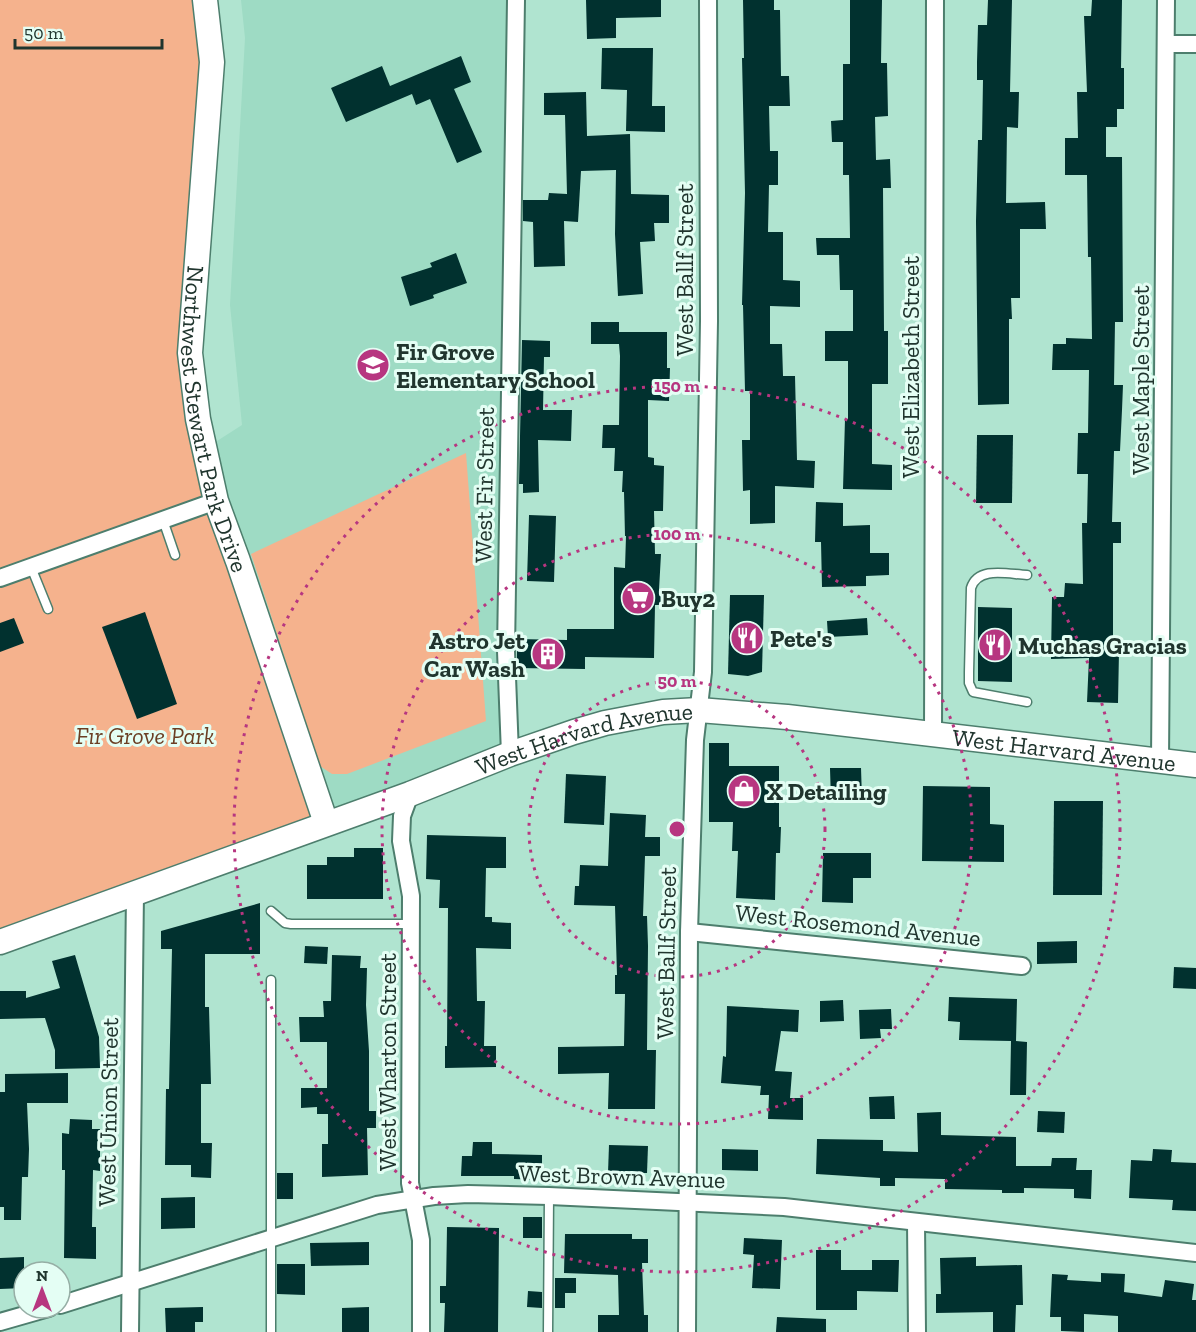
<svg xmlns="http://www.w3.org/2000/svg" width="1196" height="1332" viewBox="0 0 1196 1332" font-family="'Zilla Slab',serif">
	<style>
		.built { fill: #9edbc4 }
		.green { fill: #f5b28d }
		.building { fill: #01312f }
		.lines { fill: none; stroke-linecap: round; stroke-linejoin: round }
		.lane-casing { stroke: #4d7e6d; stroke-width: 11 }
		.street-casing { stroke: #4d7e6d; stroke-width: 20 }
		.secondary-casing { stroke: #4d7e6d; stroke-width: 27 }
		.lane { stroke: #fff; stroke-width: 8 }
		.street { stroke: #fff; stroke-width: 16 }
		.secondary { stroke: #fff; stroke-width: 24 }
		.ring { fill: none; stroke: #b73680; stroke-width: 3; stroke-dasharray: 3 6 }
		.labels { text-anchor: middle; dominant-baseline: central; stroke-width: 6; stroke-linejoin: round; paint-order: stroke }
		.street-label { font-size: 24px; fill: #20352e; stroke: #e4fef4 }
		.poi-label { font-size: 24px; font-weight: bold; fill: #20352e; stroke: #e4fef4; text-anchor: start }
		.park-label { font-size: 24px; font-style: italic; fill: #6b3e23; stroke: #e4fef4 }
		.centre { fill: #b73680; stroke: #e4fef4; stroke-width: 3 }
		.ring-label { font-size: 18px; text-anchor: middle; font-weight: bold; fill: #b73680; stroke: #e4fef4; stroke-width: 6; stroke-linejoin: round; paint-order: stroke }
	</style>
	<rect width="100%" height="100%" fill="#b0e4d0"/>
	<!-- built -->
	<polygon class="built" points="241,0 516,0 510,754 326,823 203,450 242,425 230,305 245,38"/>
	<!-- green -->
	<g class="green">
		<polygon points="0,0 201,0 195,391 326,823 0,940"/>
		<polygon points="466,453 486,721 347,774 332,774 320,766 251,554"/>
	</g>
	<!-- building -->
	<g class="building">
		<polygon points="586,0 661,0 661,17 616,18 616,38 587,39"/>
		<polygon points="743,0 774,0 774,10 780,10 781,76 789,76 790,106 769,106 770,151 778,151 778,185 769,185 768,232 783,232 783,280 800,281 800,307 770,306 770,344 782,344 783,376 795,376 797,460 815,461 814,488 775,486 775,523 750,524 750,490 743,491 742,440 750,440 750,391 745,391 743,305 742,305 745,193 742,58 744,58"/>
		<polygon points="850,0 882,0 881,63 887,63 888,116 875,117 876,160 890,159 891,188 883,188 884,331 888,331 888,384 872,384 872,464 892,465 892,490 843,489 845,419 848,419 848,361 825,361 825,331 853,331 853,290 840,290 839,255 817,255 816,238 850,238 849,175 843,175 843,142 832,142 831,121 843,120 843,64 850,64"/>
		<polygon points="988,0 1012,0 1010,92 1019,92 1018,128 1007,127 1006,203 1045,202 1046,229 1020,229 1020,298 1011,298 1012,319 1009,319 1009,404 978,405 976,221 978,140 982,140 983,80 977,80 977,62 978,25 987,25"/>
		<polygon points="1092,0 1122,0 1121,68 1124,68 1124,109 1117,109 1117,127 1106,127 1106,157 1122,157 1123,322 1115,322 1114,385 1123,385 1122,410 1120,451 1114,451 1112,522 1121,522 1121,543 1113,543 1113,651 1119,651 1118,703 1087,702 1089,658 1051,659 1052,597 1064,597 1065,583 1083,584 1082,523 1087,523 1088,474 1077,474 1078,433 1088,433 1089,370 1052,370 1053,344 1066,344 1066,338 1092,339 1091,257 1088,257 1087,175 1065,175 1065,138 1078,138 1077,92 1087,92 1084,16 1091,16"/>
		<polygon points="602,48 653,48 652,106 665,106 665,132 626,131 627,90 601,89"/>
		<polygon points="461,56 471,82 454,89 482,152 457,163 430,99 416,105 412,94 346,122 331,88 382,66 390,86"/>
		<polygon points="586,92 587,136 630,134 631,194 669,195 669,223 654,223 655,241 640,242 643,294 618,296 615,234 616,170 581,171 578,222 564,221 565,266 534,267 533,222 523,221 523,200 548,200 549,193 567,194 565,115 544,115 544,93"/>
		<polygon points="456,253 467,283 433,295 434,298 410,306 401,277 432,267 430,263"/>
		<polygon points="591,322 619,322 619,332 667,332 667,368 670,368 669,401 648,400 648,457 654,458 654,465 664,466 663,511 654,511 655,554 661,554 659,590 663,590 663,605 655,605 654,658 585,657 585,669 517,668 517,639 567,640 567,629 614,629 614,567 625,568 626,536 625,536 624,492 622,492 623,471 614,471 615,448 602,448 603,425 619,425 620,356 619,344 591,344"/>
		<polygon points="522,340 550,341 550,357 544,357 543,410 572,410 571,441 538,440 539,492 523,493 523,484 519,484"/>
		<polygon points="977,435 1013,435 1012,503 976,503"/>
		<polygon points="816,502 843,503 843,526 870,525 870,553 889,553 889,575 866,576 866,586 822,587 821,542 815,542"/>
		<polygon points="529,515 556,516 554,582 527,581"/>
		<polygon points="730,595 764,595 762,672 748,676 728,674"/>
		<polygon points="978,607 1012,608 1012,682 978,681"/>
		<polygon points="145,612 177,704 137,719 102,627"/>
		<polygon points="14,618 24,643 0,652 0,623"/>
		<polygon points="867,618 868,635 828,637 827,621"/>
		<polygon points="709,743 729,743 729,766 779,766 779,827 781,827 780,853 776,853 775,900 736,898 738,851 732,851 733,822 709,822"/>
		<polygon points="830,768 861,768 862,800 831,801"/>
		<polygon points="566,774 606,776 604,825 564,823"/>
		<polygon points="923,786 990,787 990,824 1004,825 1004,862 922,861"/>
		<polygon points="1054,801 1103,801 1102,895 1053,895"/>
		<polygon points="610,813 646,815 645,837 660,837 660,856 645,856 643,916 647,916 648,946 647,1050 656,1050 655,1109 608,1109 609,1073 558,1074 558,1047 624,1046 625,994 615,994 615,975 617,975 615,906 574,905 575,886 579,886 580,865 608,866"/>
		<polygon points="427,835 506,837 506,868 486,868 485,917 492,917 492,922 511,923 511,949 476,948 477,1001 485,1001 484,1046 496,1046 496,1067 445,1068 445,1046 447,1046 448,908 439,908 440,880 426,879"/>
		<polygon points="354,848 383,848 383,899 307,899 307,865 327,865 327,857 354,857"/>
		<polygon points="823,853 871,853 871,878 853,878 853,903 822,902"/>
		<polygon points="260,903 260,954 205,954 205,1007 209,1007 211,1084 201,1084 201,1143 212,1143 211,1178 191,1177 191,1165 165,1165 166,1089 169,1089 172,949 161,949 161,931"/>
		<polygon points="1077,941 1077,963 1037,964 1037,942"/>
		<polygon points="305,946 328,947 327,964 304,963"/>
		<polygon points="75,955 99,1037 100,1068 55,1069 55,1050 45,1018 0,1019 0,991 26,991 26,998 60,988 52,961"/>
		<polygon points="332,955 361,956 360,968 367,968 366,1005 369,1051 369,1111 376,1111 376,1128 367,1128 368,1175 322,1177 322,1144 328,1144 328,1114 317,1114 317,1107 301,1108 301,1088 327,1088 327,1042 300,1042 299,1017 324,1017 323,1001 331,1001"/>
		<polygon points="1174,967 1196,968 1196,989 1173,988"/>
		<polygon points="949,997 1017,999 1016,1041 1027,1042 1026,1095 1010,1095 1011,1041 959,1040 960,1022 948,1021"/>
		<polygon points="843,1000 844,1021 820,1022 820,1001"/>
		<polygon points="727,1006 799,1010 798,1032 781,1031 775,1071 792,1072 790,1098 803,1098 803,1120 768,1119 769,1095 760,1095 761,1086 721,1083 723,1056 726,1057"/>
		<polygon points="891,1009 892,1029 880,1029 881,1038 860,1039 859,1010"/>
		<polygon points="68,1073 68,1103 27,1103 29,1149 28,1177 22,1177 21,1220 4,1220 4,1207 0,1207 0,1092 5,1092 5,1074"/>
		<polygon points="894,1096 895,1119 870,1119 869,1097"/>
		<polygon points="1038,1111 1065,1112 1064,1133 1037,1132"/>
		<polygon points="941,1112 941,1135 1016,1137 1016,1166 1051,1166 1052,1158 1077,1158 1076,1170 1092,1170 1091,1199 1074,1198 1074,1189 1024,1188 1024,1193 1002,1193 1002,1190 945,1189 945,1179 895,1178 895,1186 880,1186 880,1178 816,1174 817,1139 883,1140 883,1151 918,1152 917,1113"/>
		<polygon points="70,1119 92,1120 92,1129 100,1129 100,1171 93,1170 92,1227 96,1227 96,1259 64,1258 65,1170 62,1170 62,1133 69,1134"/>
		<polygon points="473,1142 492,1142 492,1154 542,1155 542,1180 514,1179 514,1176 461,1176 462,1156 472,1156"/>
		<polygon points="609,1145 648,1146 647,1173 608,1173"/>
		<polygon points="722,1149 758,1150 758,1171 722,1170"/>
		<polygon points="1153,1149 1172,1150 1171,1162 1196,1163 1196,1211 1172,1210 1173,1200 1129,1198 1131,1160 1152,1161"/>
		<rect x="277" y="1173" width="16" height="26"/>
		<polygon points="195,1197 195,1228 161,1229 161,1198"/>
		<rect x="523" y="1217" width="19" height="21"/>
		<polygon points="447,1227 499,1228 498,1332 444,1332 445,1303 440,1303 440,1286 446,1286"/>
		<polygon points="565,1234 632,1234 632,1239 648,1239 648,1263 642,1263 644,1315 648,1315 648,1332 598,1332 598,1315 619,1315 618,1275 564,1273"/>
		<polygon points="744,1238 782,1240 780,1289 752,1288 754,1255 743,1254"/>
		<polygon points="369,1242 369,1265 311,1266 310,1243"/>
		<polygon points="816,1250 841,1250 841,1270 872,1270 872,1260 899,1260 898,1292 857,1291 857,1310 816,1310"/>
		<polygon points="24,1257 24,1288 0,1289 0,1258"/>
		<polygon points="976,1257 976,1266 1022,1265 1023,1305 1016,1305 1015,1332 993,1332 993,1312 936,1313 936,1294 941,1294 940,1258"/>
		<polygon points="277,1264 305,1264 305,1295 277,1294"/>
		<polygon points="1101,1273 1125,1274 1124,1292 1162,1297 1165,1280 1194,1284 1192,1300 1196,1300 1196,1332 1118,1332 1118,1316 1084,1314 1084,1332 1061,1331 1061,1317 1050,1317 1052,1274 1068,1275 1067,1280 1101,1282"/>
		<polygon points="555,1278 576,1278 576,1293 565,1293 565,1308 555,1308"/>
		<polygon points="528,1291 542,1292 542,1308 527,1307"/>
		<polygon points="203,1307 203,1322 195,1322 195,1332 166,1332 165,1308"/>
		<polygon points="369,1307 369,1332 342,1332 342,1308"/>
		<polygon points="777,1317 826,1319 826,1332 776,1332"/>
	</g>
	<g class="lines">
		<defs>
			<g id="lane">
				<polyline points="163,520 175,555"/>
				<polyline points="31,567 48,609"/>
				<path d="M 1027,575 C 1007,574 978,566 971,588 L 969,672 L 969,683 L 973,692 L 1027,702"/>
				<polyline points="271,911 285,923 291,924 411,924"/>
				<polyline points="271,980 271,1332"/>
				<polyline points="548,1332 549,1196"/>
			</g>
			<g id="street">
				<polyline points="1166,44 1196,44"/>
				<polyline points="0,578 216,501"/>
				<polyline points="933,735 935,0"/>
				<polyline points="510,754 506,651 516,0"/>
				<polyline points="1160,761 1166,0"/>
				<polyline points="410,794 402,816 401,841 411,896 410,1183 421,1240 421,1332"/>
				<polyline points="689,932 1022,966"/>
				<polyline points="916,1222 917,1332"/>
				<polyline points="60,1305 377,1205 434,1196 468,1194 549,1196 784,1207 1196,1253"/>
				<polyline points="0,1322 49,1308"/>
				<polyline points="130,1332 135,892"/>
				<polyline points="687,1332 689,932 695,740 703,672 709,321 708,0"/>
			</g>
			<g id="secondary">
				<path id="s1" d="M 205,0 L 212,62 L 190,353 L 198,419 L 216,501 L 238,561 L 326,823"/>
				<path id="s2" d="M 0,942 L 410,794 L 510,754 L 574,732 L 605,723 L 663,712 L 699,710 L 787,717 L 1196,765"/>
			</g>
		</defs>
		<!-- lane casing -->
		<use href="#lane" class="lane-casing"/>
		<!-- street casing -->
		<use href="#street" class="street-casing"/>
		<!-- secondary casing -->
		<use href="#secondary" class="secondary-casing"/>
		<!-- lane -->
		<use href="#lane" class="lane"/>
		<!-- street -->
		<use href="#street" class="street"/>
		<!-- secondary -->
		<use href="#secondary" class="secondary"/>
	</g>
	<!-- distance rings -->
	<g class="ring">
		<circle cx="677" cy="829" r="148"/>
		<circle cx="677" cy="829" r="295"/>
		<circle cx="677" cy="829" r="443"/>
	</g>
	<!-- icons -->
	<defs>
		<symbol id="school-disc" viewBox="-11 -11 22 22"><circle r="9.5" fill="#b73680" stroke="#e4fef4"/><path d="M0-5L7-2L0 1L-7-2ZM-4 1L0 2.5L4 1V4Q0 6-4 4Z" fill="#fff"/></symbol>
		<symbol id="supermarket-disc" viewBox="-11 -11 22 22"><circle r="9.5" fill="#b73680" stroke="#e4fef4"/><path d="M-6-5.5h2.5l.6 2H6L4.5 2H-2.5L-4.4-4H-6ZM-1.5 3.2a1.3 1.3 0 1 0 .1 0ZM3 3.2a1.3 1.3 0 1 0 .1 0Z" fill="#fff"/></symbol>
		<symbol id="restaurant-disc" viewBox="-11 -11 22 22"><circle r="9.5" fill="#b73680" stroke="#e4fef4"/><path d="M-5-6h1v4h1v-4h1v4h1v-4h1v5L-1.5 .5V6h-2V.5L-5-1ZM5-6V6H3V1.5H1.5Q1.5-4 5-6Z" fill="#fff"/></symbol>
		<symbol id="building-disc" viewBox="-11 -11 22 22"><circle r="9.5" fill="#b73680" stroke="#e4fef4"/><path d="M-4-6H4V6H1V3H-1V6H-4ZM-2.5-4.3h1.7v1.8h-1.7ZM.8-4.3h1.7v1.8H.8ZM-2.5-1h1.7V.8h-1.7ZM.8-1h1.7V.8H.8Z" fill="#fff"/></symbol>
		<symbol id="shop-disc" viewBox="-11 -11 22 22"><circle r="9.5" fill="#b73680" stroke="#e4fef4"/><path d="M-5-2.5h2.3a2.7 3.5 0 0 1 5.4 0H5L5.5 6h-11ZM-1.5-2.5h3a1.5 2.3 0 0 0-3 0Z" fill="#fff"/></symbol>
	</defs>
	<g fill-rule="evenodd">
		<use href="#school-disc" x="354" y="346" width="38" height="38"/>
		<use href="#supermarket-disc" x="619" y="579" width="38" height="38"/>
		<use href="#restaurant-disc" x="728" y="619" width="38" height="38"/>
		<use href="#restaurant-disc" x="976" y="626" width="38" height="38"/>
		<use href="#building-disc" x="529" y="635" width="38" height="38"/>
		<use href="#shop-disc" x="725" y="772" width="38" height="38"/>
	</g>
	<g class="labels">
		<!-- street labels -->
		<g class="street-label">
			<text transform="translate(684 270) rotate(-90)">West Ballf Street</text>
			<text transform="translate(910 367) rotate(-90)">West Elizabeth Street</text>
			<text transform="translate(1140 380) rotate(-90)">West Maple Street</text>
			<text stroke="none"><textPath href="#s1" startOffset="423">Northwest Stewart Park Drive</textPath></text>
			<text transform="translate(484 485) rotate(-89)">West Fir Street</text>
			<text stroke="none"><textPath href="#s2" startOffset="620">West Harvard Avenue</textPath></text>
			<text stroke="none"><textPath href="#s2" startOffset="1106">West Harvard Avenue</textPath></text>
			<text transform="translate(858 925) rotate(6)">West Rosemond Avenue</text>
			<text transform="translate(666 953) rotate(-89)">West Ballf Street</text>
			<text transform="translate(387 1062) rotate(-90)">West Wharton Street</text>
			<text transform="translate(108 1112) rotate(-89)">West Union Street</text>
			<text transform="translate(622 1176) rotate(2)">West Brown Avenue</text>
		</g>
		<!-- poi labels -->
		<g class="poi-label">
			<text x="396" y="351">Fir Grove<tspan x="396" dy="28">Elementary School</tspan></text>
			<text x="661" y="598">Buy2</text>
			<text x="770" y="638">Pete's</text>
			<text x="525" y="640" text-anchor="end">Astro Jet<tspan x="525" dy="28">Car Wash</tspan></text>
			<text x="1018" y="645">Muchas Gracias</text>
			<text x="767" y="791">X Detailing</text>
		</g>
		<!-- park labels -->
		<g class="park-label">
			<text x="145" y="735">Fir Grove Park</text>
		</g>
	</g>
	<circle cx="677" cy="829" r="9" class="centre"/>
	<g class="ring-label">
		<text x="677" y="392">150 m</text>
		<text x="677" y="540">100 m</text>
		<text x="677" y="687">50 m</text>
	</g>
	<!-- north arrow -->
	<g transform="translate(42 1290)"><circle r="28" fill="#e4fef4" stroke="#96aea5" stroke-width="1.5"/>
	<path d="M0-4.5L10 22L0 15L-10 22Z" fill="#b73680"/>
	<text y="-9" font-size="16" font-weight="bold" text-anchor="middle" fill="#20352e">N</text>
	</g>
	<!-- scale -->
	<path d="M15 39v9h147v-9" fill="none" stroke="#20352e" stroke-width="3"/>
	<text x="24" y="39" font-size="18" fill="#20352e" stroke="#e4fef4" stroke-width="4.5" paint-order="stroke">50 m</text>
</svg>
